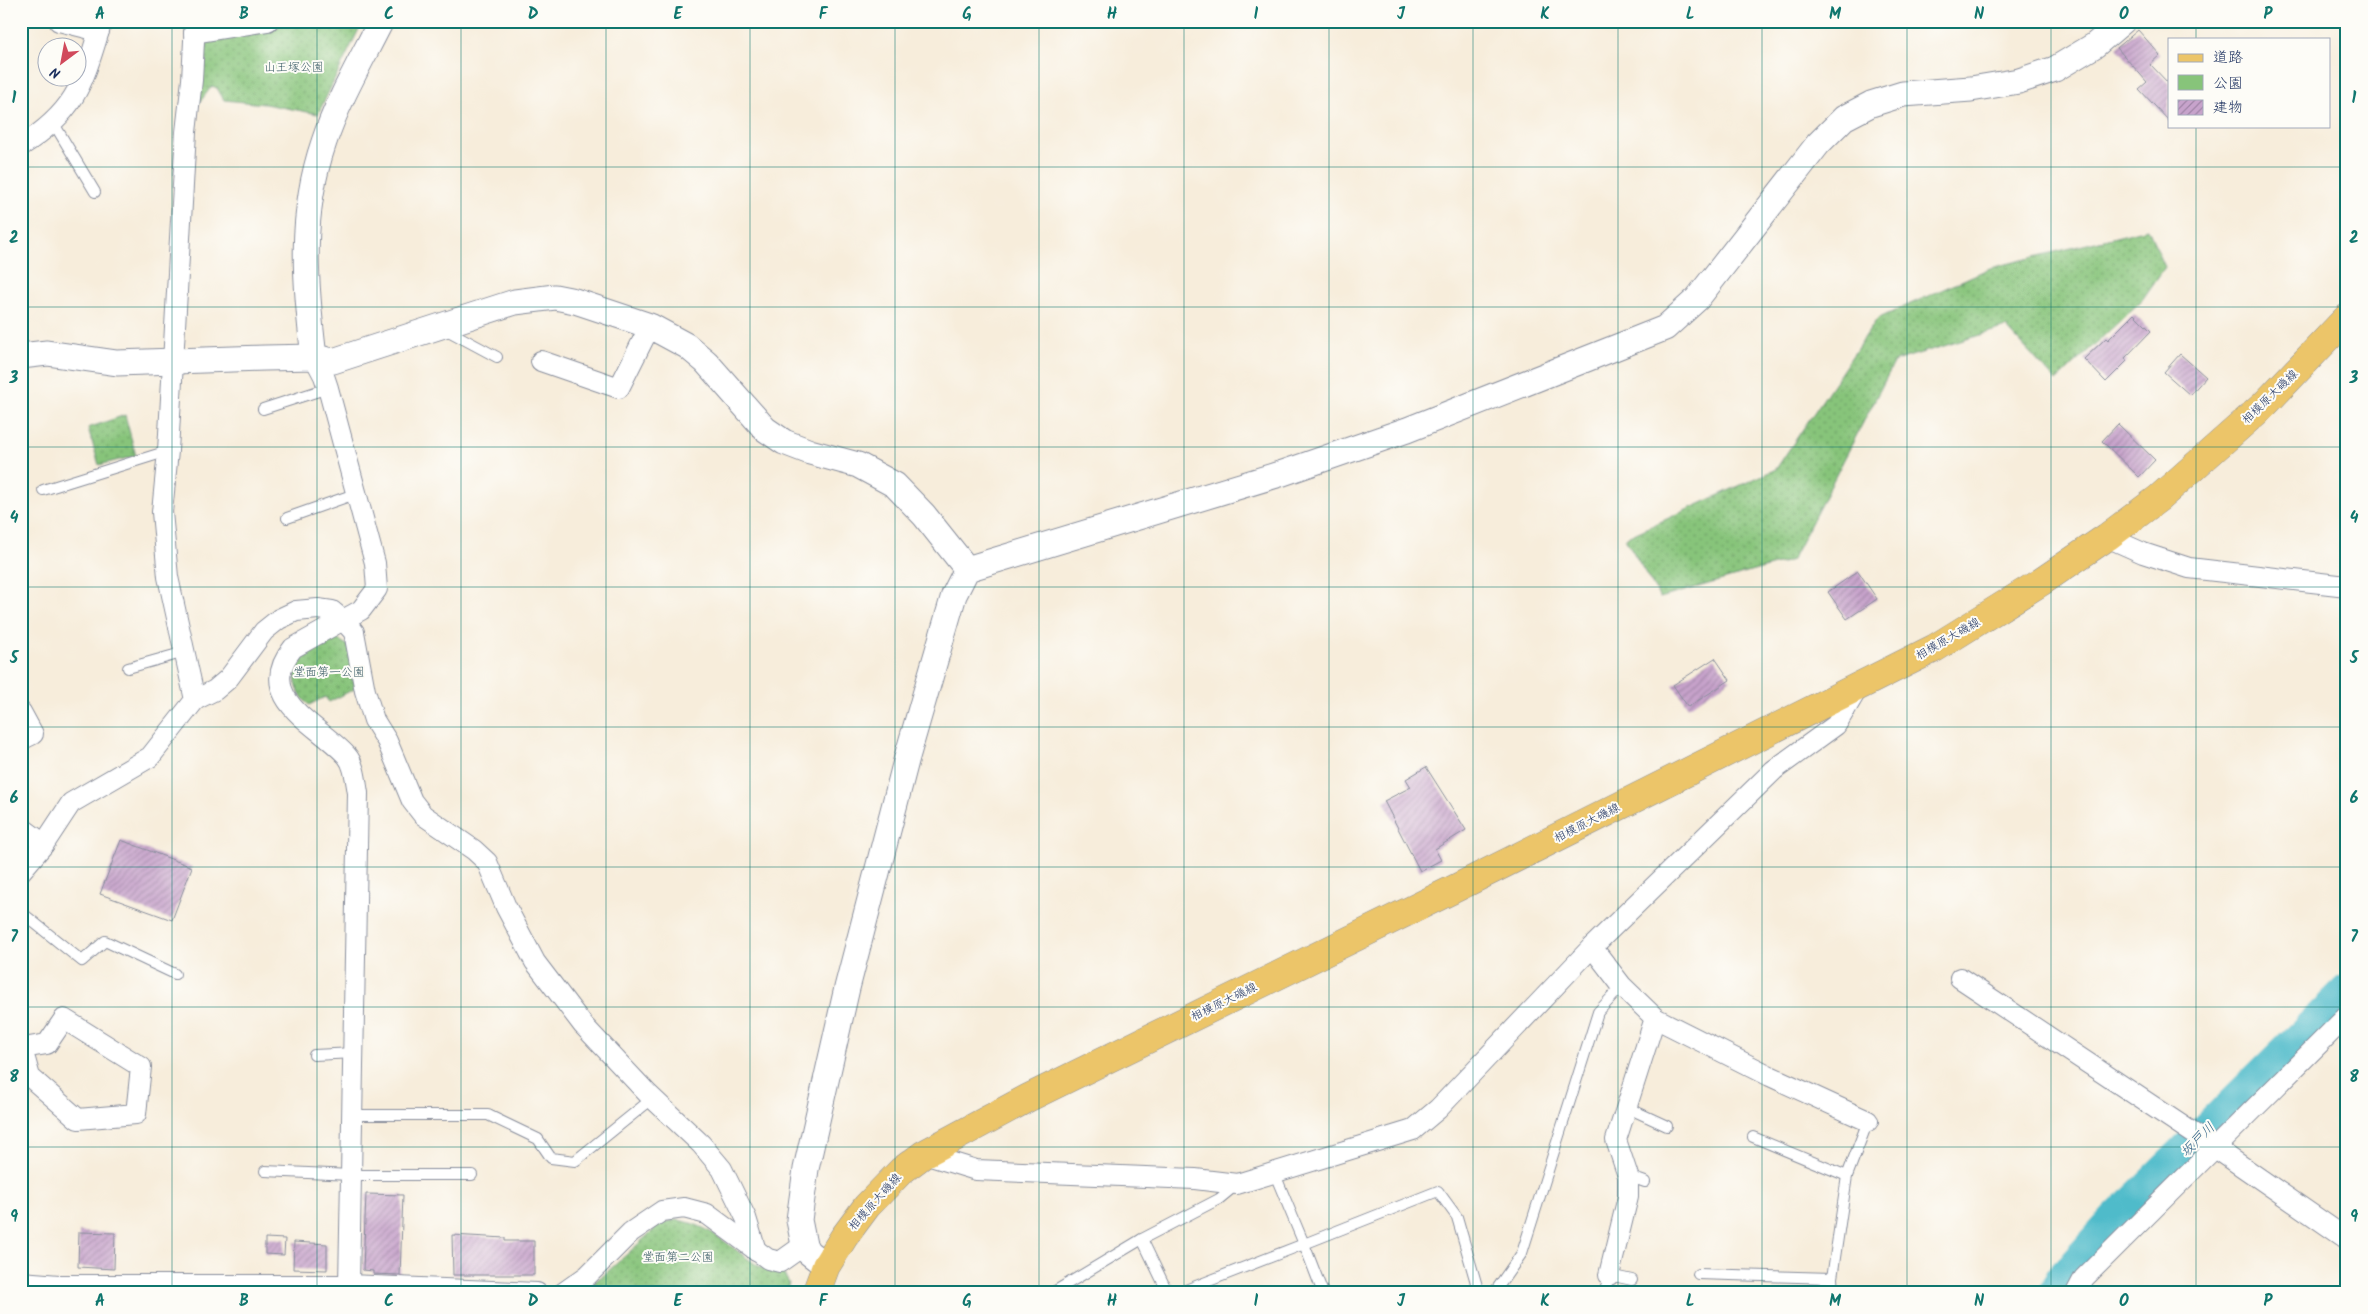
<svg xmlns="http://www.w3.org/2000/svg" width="2368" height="1314" viewBox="0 0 2368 1314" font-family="Kalam,'Klee One',sans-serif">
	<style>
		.green { fill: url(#green-dots); stroke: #517a6c }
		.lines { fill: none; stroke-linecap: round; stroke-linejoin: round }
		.river { stroke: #4fbbca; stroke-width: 35 }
		.building { fill: url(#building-hatch) }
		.service-casing { stroke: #898e9c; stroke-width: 12 }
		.minor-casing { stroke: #898e9c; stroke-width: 22 }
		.tertiary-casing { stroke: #898e9c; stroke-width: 27 }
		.primary-casing { stroke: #898e9c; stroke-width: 29 }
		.service { stroke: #fff; stroke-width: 10 }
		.minor { stroke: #fff; stroke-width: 20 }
		.tertiary { stroke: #fff; stroke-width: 25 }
		.primary { stroke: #ecc569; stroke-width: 28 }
		.grid { fill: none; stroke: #0f766e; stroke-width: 1; stroke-opacity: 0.55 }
		.labels { text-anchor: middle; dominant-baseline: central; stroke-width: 4; stroke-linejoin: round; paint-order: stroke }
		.park-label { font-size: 12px; fill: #3b5c66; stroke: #fdfcf7 }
		.street-label { font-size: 12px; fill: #1b2f5e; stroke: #fdfcf7 }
		.water-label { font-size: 14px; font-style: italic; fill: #2d6084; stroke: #fdfcf7 }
		.neatline { fill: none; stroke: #0f766e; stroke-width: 2 }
		.grid-label { font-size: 16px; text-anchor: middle; font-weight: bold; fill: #0f766e }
	</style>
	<defs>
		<pattern id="green-dots" width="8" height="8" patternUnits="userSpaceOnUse" patternTransform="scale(1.25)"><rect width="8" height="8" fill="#87c47a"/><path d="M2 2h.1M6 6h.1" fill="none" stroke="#6ea067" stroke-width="1.8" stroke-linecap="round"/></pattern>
		<pattern id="building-hatch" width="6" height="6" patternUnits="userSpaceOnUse" patternTransform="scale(1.25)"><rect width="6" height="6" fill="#c7a3cb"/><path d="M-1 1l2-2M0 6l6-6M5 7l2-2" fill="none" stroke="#a185a8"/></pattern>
	</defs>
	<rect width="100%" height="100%" fill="#fdfcf7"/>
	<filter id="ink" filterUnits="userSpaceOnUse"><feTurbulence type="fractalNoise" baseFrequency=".02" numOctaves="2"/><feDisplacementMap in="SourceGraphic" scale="10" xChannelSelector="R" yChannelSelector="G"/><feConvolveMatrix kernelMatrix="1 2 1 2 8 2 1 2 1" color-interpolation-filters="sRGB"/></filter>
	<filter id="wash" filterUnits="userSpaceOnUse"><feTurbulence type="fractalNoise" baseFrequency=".0096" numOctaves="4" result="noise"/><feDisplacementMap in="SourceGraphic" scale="20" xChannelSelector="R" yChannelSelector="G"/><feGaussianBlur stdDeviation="1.12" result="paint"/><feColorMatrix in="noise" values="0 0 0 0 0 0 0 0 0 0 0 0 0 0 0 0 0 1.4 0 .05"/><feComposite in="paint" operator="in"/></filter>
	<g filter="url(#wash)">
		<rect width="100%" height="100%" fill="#f7eddb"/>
		<!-- green -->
		<g class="green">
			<polygon points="312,21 357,21 361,25 318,114 265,104 224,100 217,88 212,86 196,107 200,46 210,37"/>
			<polygon points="2148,229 2165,267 2142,300 2056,381 2006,327 1895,361 1792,560 1660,598 1625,538 1776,469 1877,319 1990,268"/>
			<polygon points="125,415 136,456 99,465 88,428"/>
			<path d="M 335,638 L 349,646 L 358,687 L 329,702 L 325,697 L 309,705 C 295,693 289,670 304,656 C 313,649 326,644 335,638 Z"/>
			<path d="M 673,1220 C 720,1221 751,1276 783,1273 L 789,1283 L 786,1293 L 579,1293 L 605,1274 L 660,1224 Z"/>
		</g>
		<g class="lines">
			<!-- river -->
			<polyline class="river" points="2056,1293 2062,1280 2116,1220 2347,992"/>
		</g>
		<g id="blocks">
			<!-- building -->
			<g class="building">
				<polygon points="2138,30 2160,55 2150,64 2169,84 2169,121 2139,89 2147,82 2117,48"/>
				<polygon points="2134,314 2151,331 2125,358 2127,361 2106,382 2084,359 2106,338 2108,340"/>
				<polygon points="2180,354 2206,377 2190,395 2164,372"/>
				<polygon points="2118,424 2155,460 2139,477 2102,441"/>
				<polygon points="1858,571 1877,599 1847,619 1828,592"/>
				<polygon points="1715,658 1730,680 1688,707 1673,685"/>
				<polygon points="1426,767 1466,830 1435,849 1441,860 1420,871 1384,801 1411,787 1406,779"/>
				<polygon points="121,840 192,867 172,920 100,894"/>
				<polygon points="366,1194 403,1195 400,1275 373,1274 373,1271 363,1270"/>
				<polygon points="79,1232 115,1233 114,1269 78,1267"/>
				<polygon points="452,1235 505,1238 505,1241 534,1241 534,1275 453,1275"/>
				<polygon points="265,1238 285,1239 284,1255 265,1254"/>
				<polygon points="294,1242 327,1244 327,1270 293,1269"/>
			</g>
		</g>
	</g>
	<g filter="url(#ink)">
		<use href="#blocks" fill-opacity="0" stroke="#898e9c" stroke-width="1"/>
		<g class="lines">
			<defs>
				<g id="service">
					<polyline points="53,122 95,192"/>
					<polyline points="443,328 497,357"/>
					<polyline points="263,409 328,388"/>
					<polyline points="43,490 168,451"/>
					<polyline points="287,518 355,494"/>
					<polyline points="128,668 185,652"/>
					<polyline points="21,912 82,961 105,941 175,974"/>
					<polyline points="314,1055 354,1053"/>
					<polyline points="1628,1108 1667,1126"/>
					<polyline points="352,1115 488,1115 538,1139 551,1158 575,1161 653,1098"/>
					<polyline points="1753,1137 1847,1176"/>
					<polyline points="265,1171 351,1175 472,1175"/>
					<polyline points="1274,1172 1304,1244 1438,1191 1457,1217 1479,1293"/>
					<polyline points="1628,1176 1645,1182"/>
					<polyline points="1142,1239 1168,1293"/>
					<polyline points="1698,1274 1832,1278"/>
					<polyline points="1606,1287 1609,1275 1632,1280"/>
					<polyline points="1052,1293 1142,1239 1219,1199 1236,1185"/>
					<polyline points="1178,1293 1304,1244 1323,1293"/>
					<polyline points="1494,1293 1522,1253 1598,1012 1622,986"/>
					<polyline points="1833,1293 1832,1278 1847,1176 1868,1121"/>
				</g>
				<g id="minor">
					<polyline points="59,21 99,31"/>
					<polyline points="194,33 268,21"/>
					<path d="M 21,146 C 78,110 83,82 102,21"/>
					<path d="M 314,357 L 324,376 L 328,388 L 375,563 L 377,589 L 361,610 L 293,648 C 252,699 320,725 347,756 C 355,765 356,782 358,793 L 349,1285 L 537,1293"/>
					<polyline points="541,361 619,388 650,326"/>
					<polyline points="2107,537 2143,553 2189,568 2347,586"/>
					<polyline points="195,700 215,690 228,679 264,631 279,619 296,611 318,609 332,611 344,621 354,632 365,691 374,720 387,741 412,801 423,815 474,850 487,862 506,907 535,962 583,1025 648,1094 701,1144 722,1169 746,1218 756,1251"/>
					<polyline points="21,712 33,734 21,740"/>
					<polyline points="21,827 44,844"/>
					<polyline points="21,871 44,844 71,803 150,757 195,700 168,577 162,512 168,451 186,132 192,80 195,21"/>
					<polyline points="1592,947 1622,986 1655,1018 1770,1076 1868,1121"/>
					<polyline points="1960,978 2214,1147 2347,1239"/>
					<polyline points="21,1045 30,1077 78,1119 136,1114 141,1067 64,1019 47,1044 23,1048"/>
					<polyline points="924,1154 976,1170 1195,1179 1237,1184 1413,1130 1438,1109 1592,947 1774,770 1836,725 1858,688"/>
					<polyline points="1609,1275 1628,1197 1628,1176 1616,1140 1655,1018"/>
					<polyline points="21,1282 59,1285 349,1285"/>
					<polyline points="563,1293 587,1276 631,1232 662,1211 684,1208 707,1214 768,1259 780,1262 804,1245"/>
					<polyline points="2076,1293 2084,1278 2347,1016"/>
				</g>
				<g id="tertiary">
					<polyline points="21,356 47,353 117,363 265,358 314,357 333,361 515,302 555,297 575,301 650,326 687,346 706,362 765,429 784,442 810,452 858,465 895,485 924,515 967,569"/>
					<path d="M 314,357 C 305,283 299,215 324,142 C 338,100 361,61 381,21"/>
					<polyline points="826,1266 808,1252 804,1245 799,1220 806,1169 847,988 907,757 954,595 967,569 1283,473 1407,430 1665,328 1697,299 1818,144 1844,118 1871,104 1903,94 1971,89 2019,81 2055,69 2095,45 2123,21"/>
				</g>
				<polyline id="primary" points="816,1293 826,1266 844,1237 867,1206 901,1171 924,1154 1028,1098 1456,888 1935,648 2041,582 2107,537 2159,498 2265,404 2347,318"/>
			</defs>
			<!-- service casing -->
			<use href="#service" class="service-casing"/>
			<!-- minor casing -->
			<use href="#minor" class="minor-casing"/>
			<!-- tertiary casing -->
			<use href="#tertiary" class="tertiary-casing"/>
			<!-- primary casing -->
			<use href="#primary" class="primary-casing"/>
			<!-- service -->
			<use href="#service" class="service"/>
			<!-- minor -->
			<use href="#minor" class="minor"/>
			<!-- tertiary -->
			<use href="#tertiary" class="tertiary"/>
			<!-- primary -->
			<use href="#primary" class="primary"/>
		</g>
	</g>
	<!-- grid -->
	<path class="grid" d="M 172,21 L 172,1293M 317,21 L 317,1293M 461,21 L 461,1293M 606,21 L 606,1293M 750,21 L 750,1293M 895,21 L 895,1293M 1039,21 L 1039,1293M 1184,21 L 1184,1293M 1329,21 L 1329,1293M 1473,21 L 1473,1293M 1618,21 L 1618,1293M 1762,21 L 1762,1293M 1907,21 L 1907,1293M 2051,21 L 2051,1293M 2196,21 L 2196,39M 2196,126 L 2196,1293M 21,167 L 2347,167M 21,307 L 2347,307M 21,447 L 2347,447M 21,587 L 2347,587M 21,727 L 2347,727M 21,867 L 2347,867M 21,1007 L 2347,1007M 21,1147 L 2347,1147"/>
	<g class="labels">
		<!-- park labels -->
		<g class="park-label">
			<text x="294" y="67">山王塚公園</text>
			<text x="329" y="672">堂面第一公園</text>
			<text x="678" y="1257">堂面第二公園</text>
		</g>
		<!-- street labels -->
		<g class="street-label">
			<text transform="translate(2270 397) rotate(-44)">相模原大磯線</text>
			<text transform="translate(1948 639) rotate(-30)">相模原大磯線</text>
			<text transform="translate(1587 823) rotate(-27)">相模原大磯線</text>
			<text transform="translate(1224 1002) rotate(-26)">相模原大磯線</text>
			<text transform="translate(875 1202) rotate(-48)">相模原大磯線</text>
		</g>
		<!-- water labels -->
		<g class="water-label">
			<text transform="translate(2198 1140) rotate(-45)">坂戸川</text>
		</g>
	</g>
	<!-- margin -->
	<rect width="2368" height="1314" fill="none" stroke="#fdfcf7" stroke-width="55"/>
	<!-- legend -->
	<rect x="2168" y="38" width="162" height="90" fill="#fdfcf7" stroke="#a3aaba"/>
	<rect x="2178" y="54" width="25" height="8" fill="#ecc569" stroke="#a3aaba"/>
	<text x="2213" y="62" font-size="15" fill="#1b2f5e">道路</text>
	<rect x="2178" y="75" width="25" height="15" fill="#87c47a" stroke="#a3aaba"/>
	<text x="2213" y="88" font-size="15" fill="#1b2f5e">公園</text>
	<rect x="2178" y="100" width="25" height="15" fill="url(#building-hatch)" stroke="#a3aaba"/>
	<text x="2213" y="112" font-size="15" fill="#1b2f5e">建物</text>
	<!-- north arrow -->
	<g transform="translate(62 62) rotate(212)"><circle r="24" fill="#fdfcf7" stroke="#a3aaba"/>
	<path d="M0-4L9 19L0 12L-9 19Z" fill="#d1495b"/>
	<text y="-8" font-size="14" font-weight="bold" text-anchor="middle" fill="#1b2f5e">N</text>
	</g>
	<rect x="28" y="28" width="2312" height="1258" class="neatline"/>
	<g class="grid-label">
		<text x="100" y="19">A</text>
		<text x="244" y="19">B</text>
		<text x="389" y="19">C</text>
		<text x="533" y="19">D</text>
		<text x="678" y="19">E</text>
		<text x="823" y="19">F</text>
		<text x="967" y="19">G</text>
		<text x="1112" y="19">H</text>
		<text x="1256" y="19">I</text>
		<text x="1401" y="19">J</text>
		<text x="1545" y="19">K</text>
		<text x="1690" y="19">L</text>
		<text x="1835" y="19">M</text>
		<text x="1979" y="19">N</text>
		<text x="2124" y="19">O</text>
		<text x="2268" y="19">P</text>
		<text x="14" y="103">1</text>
		<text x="2354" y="103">1</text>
		<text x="14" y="243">2</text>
		<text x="2354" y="243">2</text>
		<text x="14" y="383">3</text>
		<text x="2354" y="383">3</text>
		<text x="14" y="523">4</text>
		<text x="2354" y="523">4</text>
		<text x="14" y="663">5</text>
		<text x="2354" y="663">5</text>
		<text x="14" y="803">6</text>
		<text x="2354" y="803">6</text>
		<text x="14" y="942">7</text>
		<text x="2354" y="942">7</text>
		<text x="14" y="1082">8</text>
		<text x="2354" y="1082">8</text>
		<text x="14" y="1222">9</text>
		<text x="2354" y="1222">9</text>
		<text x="100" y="1306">A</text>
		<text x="244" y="1306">B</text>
		<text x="389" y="1306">C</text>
		<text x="533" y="1306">D</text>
		<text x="678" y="1306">E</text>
		<text x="823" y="1306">F</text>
		<text x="967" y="1306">G</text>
		<text x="1112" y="1306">H</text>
		<text x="1256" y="1306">I</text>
		<text x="1401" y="1306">J</text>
		<text x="1545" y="1306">K</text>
		<text x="1690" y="1306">L</text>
		<text x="1835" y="1306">M</text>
		<text x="1979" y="1306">N</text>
		<text x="2124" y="1306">O</text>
		<text x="2268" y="1306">P</text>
	</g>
</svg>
